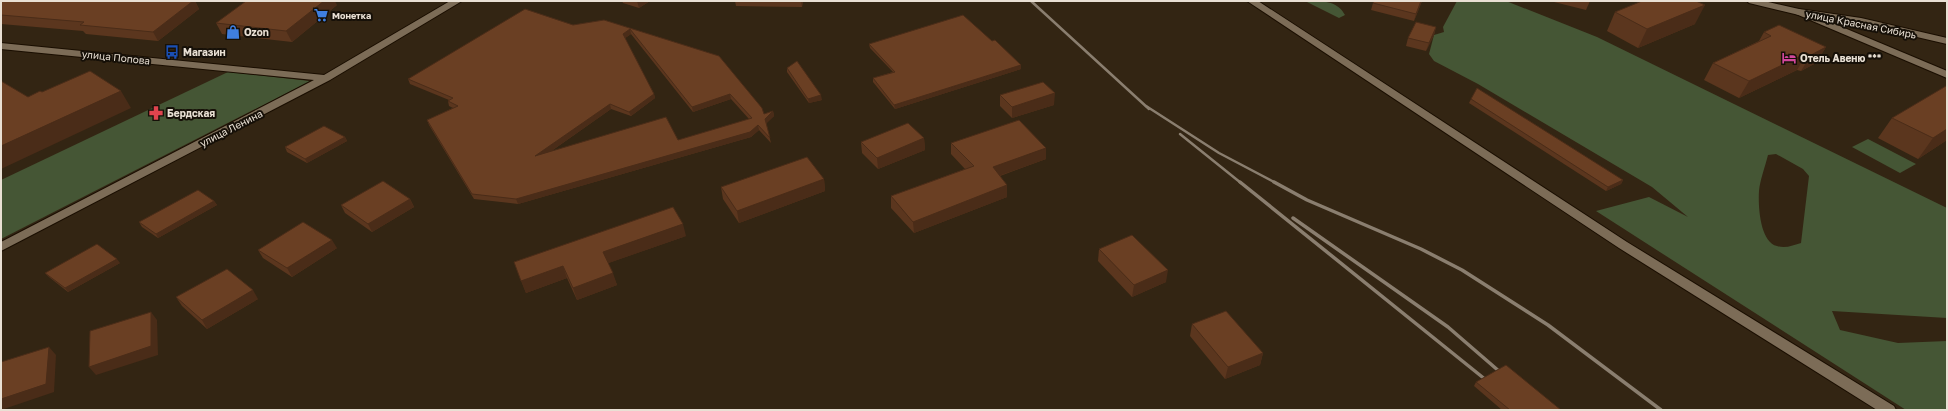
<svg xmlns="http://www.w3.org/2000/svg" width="1948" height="411" viewBox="0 0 1948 411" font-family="'Golos Text',sans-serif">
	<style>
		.green { fill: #455635; fill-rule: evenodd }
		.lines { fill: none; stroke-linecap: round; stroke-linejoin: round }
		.minor-casing { stroke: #1a0e00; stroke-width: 2 }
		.tertiary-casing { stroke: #1a0e00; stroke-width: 2 }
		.secondary-casing { stroke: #1a0e00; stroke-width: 2 }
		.minor { fill: #7c6c57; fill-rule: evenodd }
		.tertiary { fill: #7c6c57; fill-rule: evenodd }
		.secondary { fill: #7c6c57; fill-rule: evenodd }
		.rail-far1 { stroke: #8a7e6f; stroke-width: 2.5 }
		.rail { stroke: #8a7e6f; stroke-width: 3.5 }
		.wall { fill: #5b361e; fill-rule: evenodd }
		.shaded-wall { fill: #4a2c18 }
		.building { fill: #6a3f23; stroke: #4a2c18; fill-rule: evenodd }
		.labels { text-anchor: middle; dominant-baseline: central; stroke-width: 4; stroke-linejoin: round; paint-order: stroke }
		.far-poi-label { font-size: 9px; font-weight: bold; fill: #e9e0d4; stroke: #161008; text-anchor: start }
		.street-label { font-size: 10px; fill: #e9e0d4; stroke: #161008 }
		.poi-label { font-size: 10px; font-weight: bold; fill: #e9e0d4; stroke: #161008; text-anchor: start }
	</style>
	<rect width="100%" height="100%" fill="#332513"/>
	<!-- green -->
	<g class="green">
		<path d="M 1305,1 C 1322,1 1337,0 1345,15 L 1339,18 Z"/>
		<path d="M 1457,1 L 1506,1 L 1597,37 L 1947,208 L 1947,318 L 1832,311 L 1840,330 L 1898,343 L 1947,341 L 1947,410 L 1906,410 L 1596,211 L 1649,197 L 1688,217 L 1652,187 L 1478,84 L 1434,61 L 1429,54 L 1434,35 L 1444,32 L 1443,27 ZM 1776,154 L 1803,169 L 1809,176 L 1801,243 C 1794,245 1785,249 1777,246 C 1760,242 1758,206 1759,191 C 1760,180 1765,167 1768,155 Z"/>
		<polygon points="228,72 310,81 1,239 1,180"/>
		<polygon points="1868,139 1916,164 1900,173 1852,147"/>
	</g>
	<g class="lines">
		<defs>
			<polygon id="minor" points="1247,1 1258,1 1627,242 1894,406 1896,410 1877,410 1619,248"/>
			<g id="tertiary">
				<polygon points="450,1 462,1 330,80 1,251 1,242 314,80 1,49 1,43 324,75"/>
				<polygon points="1799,9 1947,71 1947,78 1796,14 1794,12 1796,10"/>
			</g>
			<polygon id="secondary" points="1747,1 1764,1 1799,9 1861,18 1947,38 1947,44 1861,24 1799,15 1749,3"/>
		</defs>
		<!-- minor casing -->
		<use href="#minor" class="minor-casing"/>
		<!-- tertiary casing -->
		<use href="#tertiary" class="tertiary-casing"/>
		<!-- secondary casing -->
		<use href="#secondary" class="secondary-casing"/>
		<!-- minor -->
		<use href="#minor" class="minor"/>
		<!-- tertiary -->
		<use href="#tertiary" class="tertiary"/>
		<!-- secondary -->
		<use href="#secondary" class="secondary"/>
		<!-- rail-far1 -->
		<g class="rail-far1">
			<polyline points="1031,1 1149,109"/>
			<polyline points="1146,106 1219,153 1276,183"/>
			<polyline points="1180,134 1241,183"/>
		</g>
		<!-- rail -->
		<g class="rail">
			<polyline points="1240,182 1486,380"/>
			<polyline points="1274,182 1307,200 1421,249 1462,270 1548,325 1661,410"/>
			<polyline points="1293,218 1448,327 1500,372"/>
		</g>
	</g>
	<!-- wall -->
	<g class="wall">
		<polygon points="1,1 195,1 199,9 158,41 86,34 83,31 1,24"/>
		<polygon points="622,1 650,1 639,8 623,3"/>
		<polygon points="735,1 803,1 802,7 736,6"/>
		<polygon points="1422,1 1414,21 1371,10 1373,3"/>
		<polygon points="1550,1 1590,1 1586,10"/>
		<polygon points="337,5 292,42 222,34 216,23"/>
		<polygon points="1615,12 1695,24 1638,48 1607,31"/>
		<path d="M 604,20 L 719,56 L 764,114 L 773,111 L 774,116 L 766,123 L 771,143 L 759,130 L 751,137 L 518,204 L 474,199 L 429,125 L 427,120 L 453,108 L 449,106 L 448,101 L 449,100 L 410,84 L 408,79 L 573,25 ZM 631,34 L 693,112 L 731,99 L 749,119 L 678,140 L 550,152 L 611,109 L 631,116 L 655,98 L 654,94 L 625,38 Z"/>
		<polygon points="1436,27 1434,35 1426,51 1406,46 1408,38"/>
		<polygon points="1764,32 1826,47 1816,63 1801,71 1797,70 1739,98 1704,80 1713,63 1759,41"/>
		<polygon points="992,41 1021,65 1021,69 895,109 873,82 873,78 893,72 870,48 869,44"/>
		<polygon points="787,68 822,100 809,103 787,72"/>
		<polygon points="1947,87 1947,140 1918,159 1878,138 1892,118"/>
		<polygon points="1000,95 1054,105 1012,118 1000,106"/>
		<polygon points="1471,99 1623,180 1621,184 1606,191 1469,103"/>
		<polygon points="345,137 347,141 307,163 287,152 285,147"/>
		<polygon points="924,138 925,150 878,169 862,153 861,142"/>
		<polygon points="951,143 1046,159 1000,176 1007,197 914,233 891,208 891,196 965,169 951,154"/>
		<polygon points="824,179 825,191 739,223 723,199 721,187"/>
		<polygon points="410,199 414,207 372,232 345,213 341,205"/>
		<polygon points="214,201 217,205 158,238 142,227 139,222"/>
		<polygon points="686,236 608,263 617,285 577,300 567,278 526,293 514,262"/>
		<polygon points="337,248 292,277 263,258 258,250"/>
		<polygon points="1099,249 1166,282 1132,297 1098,261"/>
		<polygon points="120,263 68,292 49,277 45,273"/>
		<polygon points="176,297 258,299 207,329 182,306"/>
		<polygon points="1192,324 1263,353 1260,365 1225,379 1190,336"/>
		<polygon points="1476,382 1561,410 1502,410 1474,386"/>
	</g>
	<!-- shaded-wall -->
	<g class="shaded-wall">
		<polygon points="193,1 195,1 199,9 158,41 153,32"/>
		<polygon points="324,1 335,1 337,5 292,42 286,31"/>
		<polygon points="637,1 650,1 639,8"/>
		<polygon points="801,1 803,1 802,7"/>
		<polygon points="1421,1 1422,1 1414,21 1416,14"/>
		<polygon points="1705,5 1695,24 1638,48 1647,29"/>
		<polygon points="1436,27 1434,35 1426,51 1429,43"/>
		<polygon points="630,29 631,34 624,39 623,34"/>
		<polygon points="1826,47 1816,63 1801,71 1811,55"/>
		<polygon points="1807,53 1797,70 1739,98 1749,81"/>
		<polygon points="1021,65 1021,69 895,109 894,105"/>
		<polygon points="121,91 131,108 1,169 1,146"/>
		<polygon points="1055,93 1054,105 1012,118 1012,107"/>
		<polygon points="654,94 655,98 631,116 629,112"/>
		<polygon points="730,94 731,99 693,112 692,107"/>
		<polygon points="821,95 822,100 809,103 808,99"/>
		<polygon points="610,104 611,109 537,161 535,156"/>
		<polygon points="773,111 774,116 766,124 765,119"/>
		<polygon points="758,125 759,130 751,137 518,204 516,199"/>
		<polygon points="1947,129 1947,140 1918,159 1933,138"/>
		<polygon points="345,137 347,141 307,163 305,159"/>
		<polygon points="924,138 925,150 878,169 877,158"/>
		<polygon points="1046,148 1046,159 993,178 993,167"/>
		<polygon points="824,179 825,191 739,223 737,211"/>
		<polygon points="1623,180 1621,184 1606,191 1608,187"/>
		<polygon points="1007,185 1007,197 914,233 913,222"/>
		<polygon points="410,199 414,207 372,232 368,224"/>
		<polygon points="214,201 217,205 158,238 156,234"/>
		<polygon points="683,224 686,236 606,264 603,252"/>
		<polygon points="332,240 337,248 292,277 287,268"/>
		<polygon points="117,259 120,263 68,292 65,288"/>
		<polygon points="563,266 567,278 526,293 521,281"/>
		<polygon points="1168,270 1166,282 1132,297 1134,285"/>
		<polygon points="613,273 617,285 577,300 573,288"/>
		<polygon points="253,290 258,299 207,329 202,320"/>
		<polygon points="151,312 157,320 158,355 96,375 89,367"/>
		<polygon points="49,347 56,355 54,392 1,410 1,399"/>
		<polygon points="1263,353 1260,365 1225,379 1228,367"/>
	</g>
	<!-- building -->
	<g class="building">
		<polygon points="1,1 193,1 153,32 80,25 84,22 1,15"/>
		<polygon points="246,1 324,1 286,31 216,23"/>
		<polygon points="1374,1 1421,1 1416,14 1373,3"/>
		<polygon points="1642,1 1696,1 1705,5 1647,29 1615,12"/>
		<path d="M 525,9 L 573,25 L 604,20 L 719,56 L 762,108 L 764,114 L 773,111 L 765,119 L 770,138 L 758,125 L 750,132 L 516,199 L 472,194 L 427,120 L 458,106 L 448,101 L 453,98 L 408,79 ZM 630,29 L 692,107 L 730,94 L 752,118 L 678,140 L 666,117 L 535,156 L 610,104 L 629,112 L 654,94 L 623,34 Z"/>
		<polygon points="963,15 992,41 995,40 1021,65 894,105 873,78 895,72 869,44"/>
		<polygon points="1416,22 1436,27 1429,43 1408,38"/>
		<polygon points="1779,25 1826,47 1811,55 1807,53 1749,81 1713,63 1771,36 1764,32"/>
		<polygon points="797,61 821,95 808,99 787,68"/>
		<polygon points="90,71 121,91 1,146 1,81 28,97 40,91 42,92"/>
		<polygon points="1043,82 1055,93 1012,107 1000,95"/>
		<polygon points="1946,86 1947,87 1947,129 1933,138 1892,118"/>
		<polygon points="1477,88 1623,180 1608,187 1471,99"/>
		<polygon points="1019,120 1046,148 993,167 1007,185 913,222 891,196 974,166 951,143"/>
		<polygon points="908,123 924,138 877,158 861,142"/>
		<polygon points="324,126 345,137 305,159 285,147"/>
		<polygon points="807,157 824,179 737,211 721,187"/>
		<polygon points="383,181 410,199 368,224 341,205"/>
		<polygon points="198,190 214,201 156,234 139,222"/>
		<polygon points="673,207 683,224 603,252 613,273 573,288 563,266 521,281 514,262"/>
		<polygon points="303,222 332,240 287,268 258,250"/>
		<polygon points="1132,235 1168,270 1134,285 1099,249"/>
		<polygon points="97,244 117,259 65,288 45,273"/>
		<polygon points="227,269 253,290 202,320 176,297"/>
		<polygon points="1226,311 1263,353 1228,367 1192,324"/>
		<polygon points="151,312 151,346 89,367 90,331"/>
		<polygon points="49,347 46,384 1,399 1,362"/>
		<polygon points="1506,365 1561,410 1510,410 1476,382"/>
	</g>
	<!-- icons -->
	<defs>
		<symbol id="supermarket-bare" viewBox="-9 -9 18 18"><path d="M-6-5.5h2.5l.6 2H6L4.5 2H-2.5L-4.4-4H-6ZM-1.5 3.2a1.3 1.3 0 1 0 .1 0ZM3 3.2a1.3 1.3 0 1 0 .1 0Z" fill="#3f7fe0" stroke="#161008" stroke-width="2.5" paint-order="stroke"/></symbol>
		<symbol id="shop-bare" viewBox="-9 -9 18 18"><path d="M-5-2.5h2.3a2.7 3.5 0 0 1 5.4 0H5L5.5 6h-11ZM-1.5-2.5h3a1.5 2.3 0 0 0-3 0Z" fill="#3f7fe0" stroke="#161008" stroke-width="2.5" paint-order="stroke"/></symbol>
		<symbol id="bus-bare" viewBox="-9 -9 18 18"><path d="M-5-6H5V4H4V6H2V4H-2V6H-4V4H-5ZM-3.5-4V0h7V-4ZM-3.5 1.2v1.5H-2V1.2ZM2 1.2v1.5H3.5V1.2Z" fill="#1a4fb4" stroke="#161008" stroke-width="2.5" paint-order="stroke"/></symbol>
		<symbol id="hotel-bare" viewBox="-9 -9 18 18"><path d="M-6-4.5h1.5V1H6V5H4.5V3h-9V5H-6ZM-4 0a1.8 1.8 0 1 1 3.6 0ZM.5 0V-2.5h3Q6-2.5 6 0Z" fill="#d1479c" stroke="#161008" stroke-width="2.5" paint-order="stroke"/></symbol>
		<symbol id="pharmacy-bare" viewBox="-9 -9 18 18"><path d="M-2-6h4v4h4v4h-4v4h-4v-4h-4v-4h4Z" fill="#e0444e" stroke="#161008" stroke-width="2.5" paint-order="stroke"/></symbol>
	</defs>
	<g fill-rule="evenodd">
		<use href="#supermarket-bare" x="311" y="5" width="20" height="20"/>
		<use href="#shop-bare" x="223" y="22" width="20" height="20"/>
		<use href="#bus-bare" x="162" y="42" width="20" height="20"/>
		<use href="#hotel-bare" x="1779" y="48" width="20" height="20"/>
		<use href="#pharmacy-bare" x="146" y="103" width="20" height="20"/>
	</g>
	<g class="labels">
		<!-- far-poi labels -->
		<g class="far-poi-label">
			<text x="332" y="15">Монетка</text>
		</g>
		<!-- street labels -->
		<g class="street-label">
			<text transform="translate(1861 24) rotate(11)">улица Красная Сибирь</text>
			<text transform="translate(116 57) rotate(6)">улица Попова</text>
			<text transform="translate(231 128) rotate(-27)">улица Ленина</text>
		</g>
		<!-- poi labels -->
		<g class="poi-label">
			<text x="244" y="32">Ozon</text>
			<text x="183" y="52">Магазин</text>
			<text x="1800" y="58">Отель Авеню ***</text>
			<text x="167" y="113">Бердская</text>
		</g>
	</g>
	<!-- border -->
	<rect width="1948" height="411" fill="none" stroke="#e9e0d4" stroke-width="4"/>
</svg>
